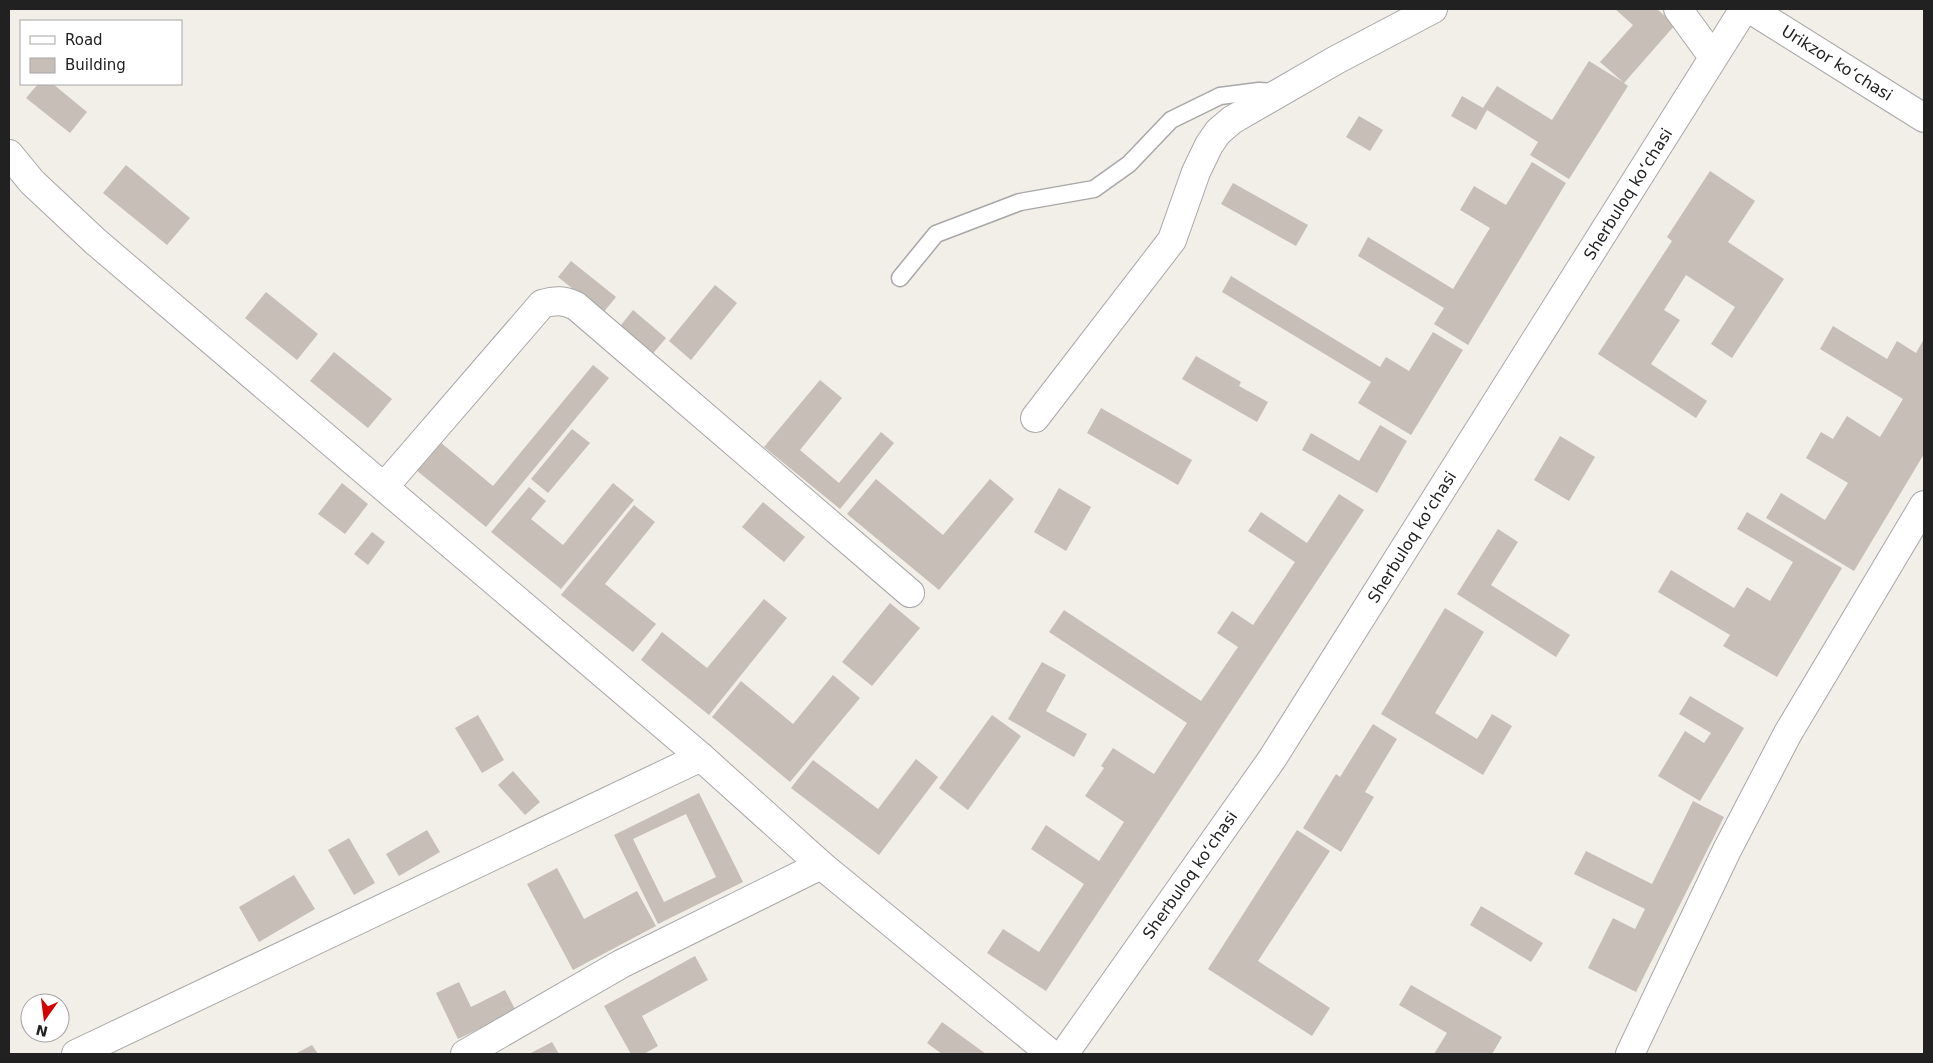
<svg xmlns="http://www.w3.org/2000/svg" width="1933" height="1063" viewBox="0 0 1933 1063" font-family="'DejaVu Sans',sans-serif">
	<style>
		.building { fill: #c7beb7; fill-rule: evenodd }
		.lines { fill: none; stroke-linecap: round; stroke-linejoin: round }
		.lane-casing { stroke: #a8a8a8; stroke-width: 19 }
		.street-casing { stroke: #a8a8a8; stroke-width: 30 }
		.lane { stroke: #fff; stroke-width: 16 }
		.street { stroke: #fff; stroke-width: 28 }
		.labels { text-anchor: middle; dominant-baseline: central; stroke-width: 4; stroke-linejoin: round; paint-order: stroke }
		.street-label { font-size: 16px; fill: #212121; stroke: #fff }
	</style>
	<rect width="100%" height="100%" fill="#f2eee8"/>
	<!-- building -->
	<g class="building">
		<polygon points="1615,9 1657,9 1675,25 1624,83 1628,86 1569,179 1530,155 1538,142 1487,110 1476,130 1451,116 1462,96 1483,108 1497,86 1552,120 1589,61 1623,82 1600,62 1633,25"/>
		<polygon points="38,84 53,84 87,112 70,133 26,98"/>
		<polygon points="1359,116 1383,130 1370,151 1346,137"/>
		<polygon points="1532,162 1566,183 1468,345 1434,324 1444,308 1358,256 1368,237 1453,289 1490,228 1460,210 1474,186 1506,205"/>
		<polygon points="126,165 190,218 167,245 103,193"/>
		<polygon points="1710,171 1755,201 1728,242 1784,279 1732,358 1711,344 1735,307 1686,275 1664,310 1680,320 1651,364 1707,401 1696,418 1598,354 1672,241 1667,237"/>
		<polygon points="1233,183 1308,225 1296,246 1221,204"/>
		<polygon points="571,261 616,297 603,313 558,277"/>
		<polygon points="1231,276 1380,367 1386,357 1409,371 1433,332 1463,350 1411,435 1358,403 1371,382 1222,292"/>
		<polygon points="715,285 737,303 691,360 669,341"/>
		<polygon points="266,292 318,334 297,360 245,318"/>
		<polygon points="633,310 666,338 650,357 617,330"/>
		<polygon points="1833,326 1887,359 1897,341 1916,353 1924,339 1924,454 1854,571 1766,518 1781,493 1825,520 1848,483 1806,458 1821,432 1833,439 1847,416 1880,437 1903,399 1820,349"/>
		<polygon points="334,352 392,399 368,428 310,381"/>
		<polygon points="1196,356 1241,382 1239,386 1268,402 1257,422 1182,379"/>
		<polygon points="593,365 609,378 486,527 416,470 440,442 493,486"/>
		<polygon points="820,380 842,398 800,450 839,483 881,432 894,443 840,509 764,447"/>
		<polygon points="1101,408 1192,460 1178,485 1087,433"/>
		<polygon points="1380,425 1407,441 1377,493 1302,450 1311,433 1359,461"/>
		<polygon points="572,429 590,443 548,493 531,479"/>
		<polygon points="1560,436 1595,457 1569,501 1534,480"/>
		<polygon points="876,479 943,535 990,479 1014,499 939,590 847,514"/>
		<polygon points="342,483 368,504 345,534 318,514"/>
		<polygon points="613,483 634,500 561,589 491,532 529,487 546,501 531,519 563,545"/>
		<polygon points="1059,488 1091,507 1066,551 1034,532"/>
		<polygon points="1339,494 1364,510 1046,991 987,953 1003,929 1039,952 1084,884 1031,849 1046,825 1099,861 1124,822 1085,796 1104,768 1101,766 1113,748 1154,774 1187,723 1049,632 1064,610 1201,701 1238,647 1217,633 1232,611 1253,625 1295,562 1248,531 1261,512 1307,543"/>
		<polygon points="763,502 805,537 784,562 742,527"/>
		<polygon points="634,505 655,522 605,584 656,624 633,652 561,595"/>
		<polygon points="1747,512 1842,568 1777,677 1723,646 1730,635 1658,592 1671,570 1734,608 1747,587 1770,601 1793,562 1737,529"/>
		<polygon points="1498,529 1518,542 1491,585 1570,635 1556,657 1457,594"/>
		<polygon points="372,532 385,542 368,565 354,554"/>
		<polygon points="764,599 787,618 709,715 641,660 662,632 707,668"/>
		<polygon points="890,603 920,628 872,686 842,662"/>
		<polygon points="1445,608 1484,632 1435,713 1477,739 1492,714 1512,726 1483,775 1381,714"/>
		<polygon points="1042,662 1066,675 1046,711 1087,734 1074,757 1008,719"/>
		<polygon points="833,675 860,698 790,782 712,717 741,681 793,724"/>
		<polygon points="1690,696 1744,728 1700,801 1658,776 1685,731 1704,743 1711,733 1679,714"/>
		<polygon points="478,715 504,760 482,773 455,728"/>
		<polygon points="992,715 1021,736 968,810 939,788"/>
		<polygon points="1373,724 1397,739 1365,792 1374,797 1341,852 1303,828 1336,774 1340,777"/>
		<polygon points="916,759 938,777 879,855 791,788 813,760 878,809"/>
		<polygon points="513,771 540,802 525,815 498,785"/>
		<path d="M 699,793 L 743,882 L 658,924 L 614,835 ZM 686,814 L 716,877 L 664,902 L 633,839 Z"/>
		<polygon points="1693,801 1724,817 1636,992 1588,968 1613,918 1635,929 1645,909 1574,874 1586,851 1652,884"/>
		<polygon points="427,830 440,852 399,876 386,854"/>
		<polygon points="1297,830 1330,851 1258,961 1330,1008 1312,1036 1208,969"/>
		<polygon points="349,838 375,883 354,895 328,850"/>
		<polygon points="557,868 584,919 637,891 656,926 573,970 527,884"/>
		<polygon points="294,875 315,909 259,942 239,907"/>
		<polygon points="1481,906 1543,943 1531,962 1470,925"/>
		<polygon points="695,956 708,980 642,1016 658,1046 644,1054 631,1054 604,1006"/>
		<polygon points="459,982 471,1007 505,990 516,1011 458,1039 436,993"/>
		<polygon points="1411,985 1502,1037 1492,1054 1434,1054 1447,1033 1399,1005"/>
		<polygon points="942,1022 986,1054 942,1054 927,1043"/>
		<polygon points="552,1042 559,1054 529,1054"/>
		<polygon points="312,1045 318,1054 295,1054"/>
	</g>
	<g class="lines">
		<defs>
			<polyline id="lane" points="900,278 936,234 1020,202 1094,189 1129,164 1171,120 1220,96 1259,91 1274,92"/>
			<g id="street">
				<polyline points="1678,9 1713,57"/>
				<polyline points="1750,9 1924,118"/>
				<polyline points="9,154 32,182 96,242 701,757 821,865 1051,1054"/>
				<polyline points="1035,418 1172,240 1196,172 1209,145 1218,132 1232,120 1336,60 1433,9"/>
				<path d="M 384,487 L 542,304 C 556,300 564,300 576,306 L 910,593"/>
				<polyline points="76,1054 701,757"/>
				<polyline points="465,1054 621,964 821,865"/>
				<polyline points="1064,1054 1272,759 1744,9"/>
				<polyline points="1630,1054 1727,850 1788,733 1924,505"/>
			</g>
		</defs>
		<!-- lane casing -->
		<use href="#lane" class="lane-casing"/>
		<!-- street casing -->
		<use href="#street" class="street-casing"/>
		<!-- lane -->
		<use href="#lane" class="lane"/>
		<!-- street -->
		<use href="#street" class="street"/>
	</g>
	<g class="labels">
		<!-- street labels -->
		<g class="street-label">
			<text transform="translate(1837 63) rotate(32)">Urikzor koʻchasi</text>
			<text transform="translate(1628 194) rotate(-58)">Sherbuloq koʻchasi</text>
			<text transform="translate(1412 537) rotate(-58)">Sherbuloq koʻchasi</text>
			<text transform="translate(1190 875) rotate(-55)">Sherbuloq koʻchasi</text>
		</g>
	</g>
	<!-- border -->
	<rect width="1933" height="1063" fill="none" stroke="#212121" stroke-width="20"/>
	<!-- legend -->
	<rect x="20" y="20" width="162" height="65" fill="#ffffff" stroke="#a6a6a6"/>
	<rect x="30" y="36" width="25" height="8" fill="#ffffff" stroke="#a6a6a6"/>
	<text x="65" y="45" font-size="15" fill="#212121">Road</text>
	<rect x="30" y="58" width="25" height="15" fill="#c7beb7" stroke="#a6a6a6"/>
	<text x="65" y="70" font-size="15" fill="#212121">Building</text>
	<!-- north arrow -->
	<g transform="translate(45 1018) rotate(194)"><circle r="24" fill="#ffffff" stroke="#a6a6a6"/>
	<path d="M0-4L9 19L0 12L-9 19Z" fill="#d20102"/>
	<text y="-8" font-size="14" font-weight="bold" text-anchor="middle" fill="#212121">N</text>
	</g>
</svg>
